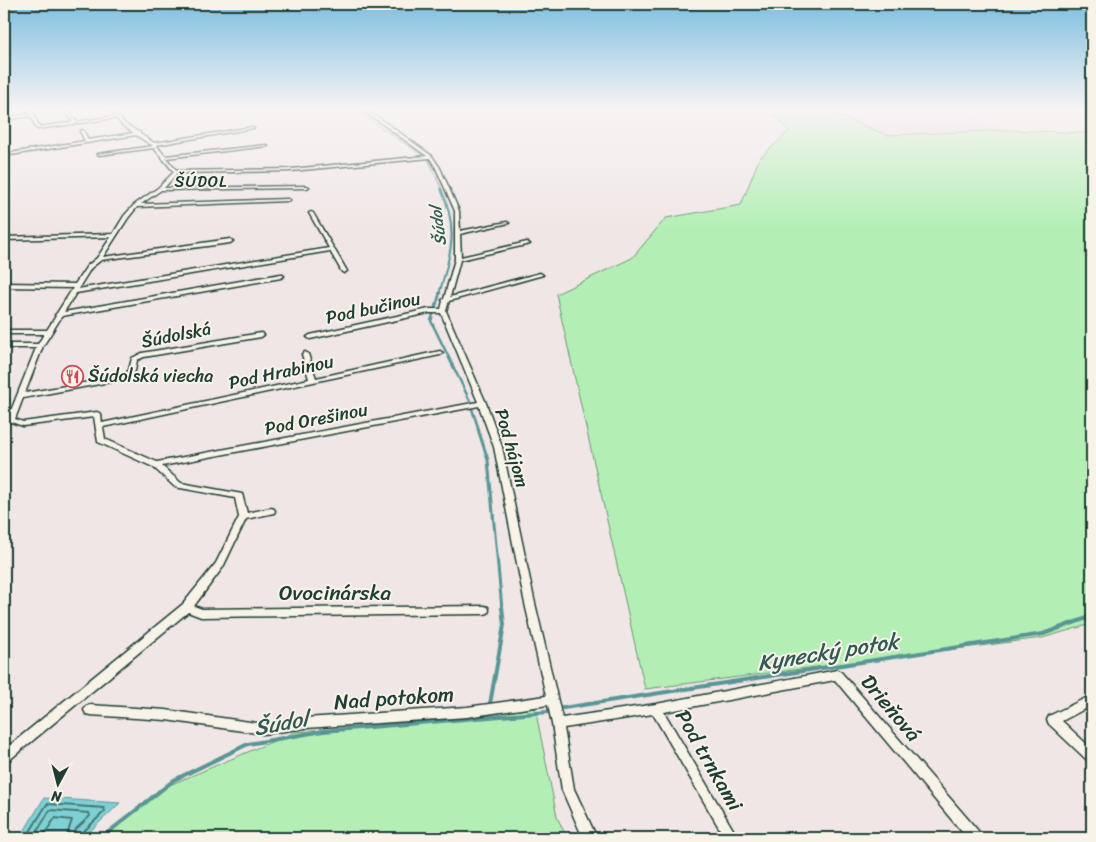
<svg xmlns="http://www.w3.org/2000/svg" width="1096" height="842" viewBox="0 0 1096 842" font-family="Sriracha,sans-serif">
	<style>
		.built { fill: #e7d7e4 }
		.green { fill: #b3efb5; stroke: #699674 }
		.water { fill: #7fd0d5; stroke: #599595 }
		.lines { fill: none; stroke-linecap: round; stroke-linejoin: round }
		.shore { stroke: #457874; stroke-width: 2 }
		.stream-far4 { stroke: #599595; stroke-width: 1 }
		.stream-far3 { stroke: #599595; stroke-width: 2 }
		.stream-far2 { stroke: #599595; stroke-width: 2.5 }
		.stream-far1 { stroke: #599595; stroke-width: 3 }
		.stream { stroke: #599595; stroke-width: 4 }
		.street-casing { stroke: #1f3d34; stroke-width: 3 }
		.street { fill: #f7f3e8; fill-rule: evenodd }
		.labels { text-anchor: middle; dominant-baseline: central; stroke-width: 4; stroke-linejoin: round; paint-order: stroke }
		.far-quarter-label { font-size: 16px; letter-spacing: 1px; fill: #1f3d34; stroke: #f7f3e8 }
		.far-water-label { font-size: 16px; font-style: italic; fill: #325a54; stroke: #f7f3e8 }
		.street-label { font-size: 18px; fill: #1f3d34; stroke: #f7f3e8 }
		.poi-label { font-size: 18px; fill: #1f3d34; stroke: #f7f3e8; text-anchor: start }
		.near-street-label { font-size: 21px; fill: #1f3d34; stroke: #f7f3e8 }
		.near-water-label { font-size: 22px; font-style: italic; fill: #325a54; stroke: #f7f3e8 }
	</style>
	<rect width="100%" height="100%" fill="#f0e6e6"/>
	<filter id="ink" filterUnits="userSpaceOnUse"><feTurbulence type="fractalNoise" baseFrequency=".02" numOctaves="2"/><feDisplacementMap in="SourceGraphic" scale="10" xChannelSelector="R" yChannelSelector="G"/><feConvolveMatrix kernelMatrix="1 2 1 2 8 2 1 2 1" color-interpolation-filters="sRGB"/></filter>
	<g filter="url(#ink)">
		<!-- built -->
		<polygon class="built" points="823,110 957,110 1009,130 885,134"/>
		<!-- green -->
		<g class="green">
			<polygon points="769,110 824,110 887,135 1009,130 1092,133 1091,624 1042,638 645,689 556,294 632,258 666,218 741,205 759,159 789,131"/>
			<polygon points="535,708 557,817 567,838 105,838 158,790 295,732 418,724"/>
		</g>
		<!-- water -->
		<polygon class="water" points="44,798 120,803 83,838 20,838"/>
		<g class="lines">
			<!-- shore -->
			<g class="shore">
				<polyline points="26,838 47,804 104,808 105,811 82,833 80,838"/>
				<polyline points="33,838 50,810 89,813 90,816 76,829 74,838"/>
				<polyline points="42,838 55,818 72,820 66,838"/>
			</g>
			<!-- stream-far4 -->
			<polyline class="stream-far4" points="355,110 428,159 442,190"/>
			<!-- stream-far3 -->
			<path class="stream-far3" d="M 439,294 C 451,255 459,228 441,189"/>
			<!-- stream-far2 -->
			<g class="stream-far2">
				<polyline points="440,293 431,321 470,401"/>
				<polyline points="472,409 479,430"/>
			</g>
			<!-- stream-far1 -->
			<polyline class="stream-far1" points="478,429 488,460 502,609"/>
			<!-- stream -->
			<g class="stream">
				<polyline points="490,704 504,625 502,607"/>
				<polyline points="563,708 1043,634 1087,618 1092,612"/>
				<polyline points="101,838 174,780 248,744 323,731 548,712"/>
			</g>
			<defs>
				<g id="street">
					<path d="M 28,110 L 32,110 L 39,127 L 73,122 L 65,110 L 69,110 L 76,122 L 115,116 L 110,110 L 113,110 L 124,123 L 138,132 L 140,132 L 140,134 L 154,143 L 252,127 L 254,128 L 156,145 L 165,156 L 266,145 L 268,146 L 166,158 L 177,171 L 291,169 L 427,156 L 377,120 L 360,110 L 364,110 L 379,118 L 432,156 L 440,168 L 459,211 L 460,231 L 507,222 L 509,223 L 460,234 L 461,257 L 527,242 L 530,244 L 460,260 L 450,297 L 540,273 L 543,275 L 449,301 L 446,311 L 486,403 L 502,447 L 534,599 L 562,718 L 656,704 L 837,670 L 841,672 L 980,833 L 981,838 L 967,838 L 835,680 L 664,712 L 738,838 L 725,838 L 653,714 L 564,728 L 574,789 L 597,838 L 583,838 L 562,790 L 552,724 L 548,705 L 467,717 L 306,728 L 263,734 L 166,720 L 90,715 L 86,714 L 84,710 L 86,706 L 90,705 L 166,710 L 263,724 L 306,718 L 467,707 L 546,696 L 524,599 L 494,447 L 479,406 L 162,466 L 181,483 L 242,494 L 247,513 L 271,508 L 274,509 L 275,511 L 274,513 L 246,519 L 223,567 L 194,606 L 202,609 L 484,606 L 488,607 L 489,610 L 488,613 L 484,614 L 201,617 L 188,612 L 8,761 L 4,763 L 4,750 L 183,604 L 216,563 L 239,517 L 235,498 L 175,487 L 153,467 L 98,442 L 94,417 L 23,426 L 11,422 L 4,423 L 4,419 L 8,418 L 36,348 L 4,348 L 4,344 L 38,344 L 44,334 L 4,334 L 4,330 L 47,330 L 56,316 L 55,315 L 57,313 L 73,288 L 4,287 L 4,283 L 75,284 L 87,266 L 97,258 L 111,237 L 4,240 L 4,237 L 113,234 L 124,216 L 134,205 L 158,188 L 174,172 L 154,148 L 99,155 L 97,154 L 153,146 L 136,135 L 4,156 L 4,154 L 85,141 L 80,131 L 82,130 L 84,131 L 88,140 L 134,133 L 122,125 L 116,118 L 38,129 L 36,128 L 31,116 L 4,120 L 4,118 L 30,114 ZM 430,158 L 436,168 L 455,211 L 455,259 L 444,299 L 442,300 L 443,301 L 441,309 L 429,309 L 310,335 L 307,337 L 310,339 L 429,313 L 441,313 L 478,402 L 157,462 L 105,439 L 103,427 L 440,355 L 443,353 L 440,351 L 316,378 L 308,354 L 305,352 L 302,354 L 309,379 L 102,423 L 101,414 L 97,412 L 23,422 L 15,419 L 23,398 L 127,379 L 135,371 L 137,360 L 144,357 L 261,337 L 264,335 L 261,333 L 142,353 L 132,358 L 129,370 L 123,376 L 25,393 L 43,346 L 62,316 L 281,278 L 284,276 L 281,274 L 64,312 L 76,293 L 330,251 L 342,272 L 344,273 L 347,271 L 313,213 L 311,212 L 309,213 L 329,248 L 78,289 L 91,268 L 101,260 L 230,243 L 233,241 L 230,239 L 103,257 L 128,218 L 137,207 L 288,201 L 290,200 L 288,199 L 141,204 L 161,190 L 307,188 L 309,187 L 307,186 L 164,188 L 177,173 L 291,171 Z"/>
					<polygon points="1092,695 1092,705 1062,721 1092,749 1092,763 1088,761 1049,724 1047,720 1049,716"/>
				</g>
			</defs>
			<!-- street casing -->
			<use href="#street" class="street-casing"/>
			<!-- street -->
			<use href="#street" class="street"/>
		</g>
	</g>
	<!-- sky -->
	<linearGradient id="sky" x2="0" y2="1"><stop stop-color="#7ebfe0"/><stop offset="0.48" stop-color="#f8f4f4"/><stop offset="1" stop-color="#f8f4f4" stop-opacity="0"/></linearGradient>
	<rect width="1096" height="228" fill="url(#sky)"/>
	<!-- icons -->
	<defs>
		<symbol id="restaurant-ring" viewBox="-11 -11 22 22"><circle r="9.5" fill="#f7f3e8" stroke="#d1495b" stroke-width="1.5"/><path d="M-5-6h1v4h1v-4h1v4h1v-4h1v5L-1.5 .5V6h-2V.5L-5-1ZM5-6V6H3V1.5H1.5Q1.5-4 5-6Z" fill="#d1495b"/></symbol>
	</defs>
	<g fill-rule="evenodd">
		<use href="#restaurant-ring" x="60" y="364" width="25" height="25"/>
	</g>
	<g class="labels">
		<!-- far-quarter labels -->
		<g class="far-quarter-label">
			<text x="201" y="181">ŠÚDOL</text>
		</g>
		<!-- far-water labels -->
		<g class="far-water-label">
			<text transform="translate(438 226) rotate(-97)">Šúdol</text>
		</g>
		<!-- street labels -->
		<g class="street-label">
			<text transform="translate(373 308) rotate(-12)">Pod bučinou</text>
			<text transform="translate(176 335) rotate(-11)">Šúdolská</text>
			<text transform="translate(281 372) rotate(-12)">Pod Hrabinou</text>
			<text transform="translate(316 419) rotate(-11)">Pod Orešinou</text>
			<text transform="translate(512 448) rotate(74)">Pod hájom</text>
		</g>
		<!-- poi labels -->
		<g class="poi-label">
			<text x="88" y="376">Šúdolská viecha</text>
		</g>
		<!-- near-street labels -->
		<g class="near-street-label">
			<text x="335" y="593">Ovocinárska</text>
			<text transform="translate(394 698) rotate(-4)">Nad potokom</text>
			<text transform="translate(891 708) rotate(50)">Drieňová</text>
			<text transform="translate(709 760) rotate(60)">Pod trnkami</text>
		</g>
		<!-- near-water labels -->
		<g class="near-water-label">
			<text transform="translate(828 652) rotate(-9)">Kynecký potok</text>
			<text transform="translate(281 723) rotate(-10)">Šúdol</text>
		</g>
	</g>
	<!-- margin -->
	<rect width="1096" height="842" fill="none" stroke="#f7f3e8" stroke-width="20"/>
	<rect x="10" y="10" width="1076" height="822" fill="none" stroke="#1f3d34" stroke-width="2" filter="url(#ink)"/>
	<!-- north arrow -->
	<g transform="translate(58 784) rotate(187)" stroke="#f7f3e8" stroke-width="4" paint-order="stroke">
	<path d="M0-4L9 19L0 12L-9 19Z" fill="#1f3d34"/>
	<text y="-8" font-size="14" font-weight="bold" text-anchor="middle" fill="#1f3d34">N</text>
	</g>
</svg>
